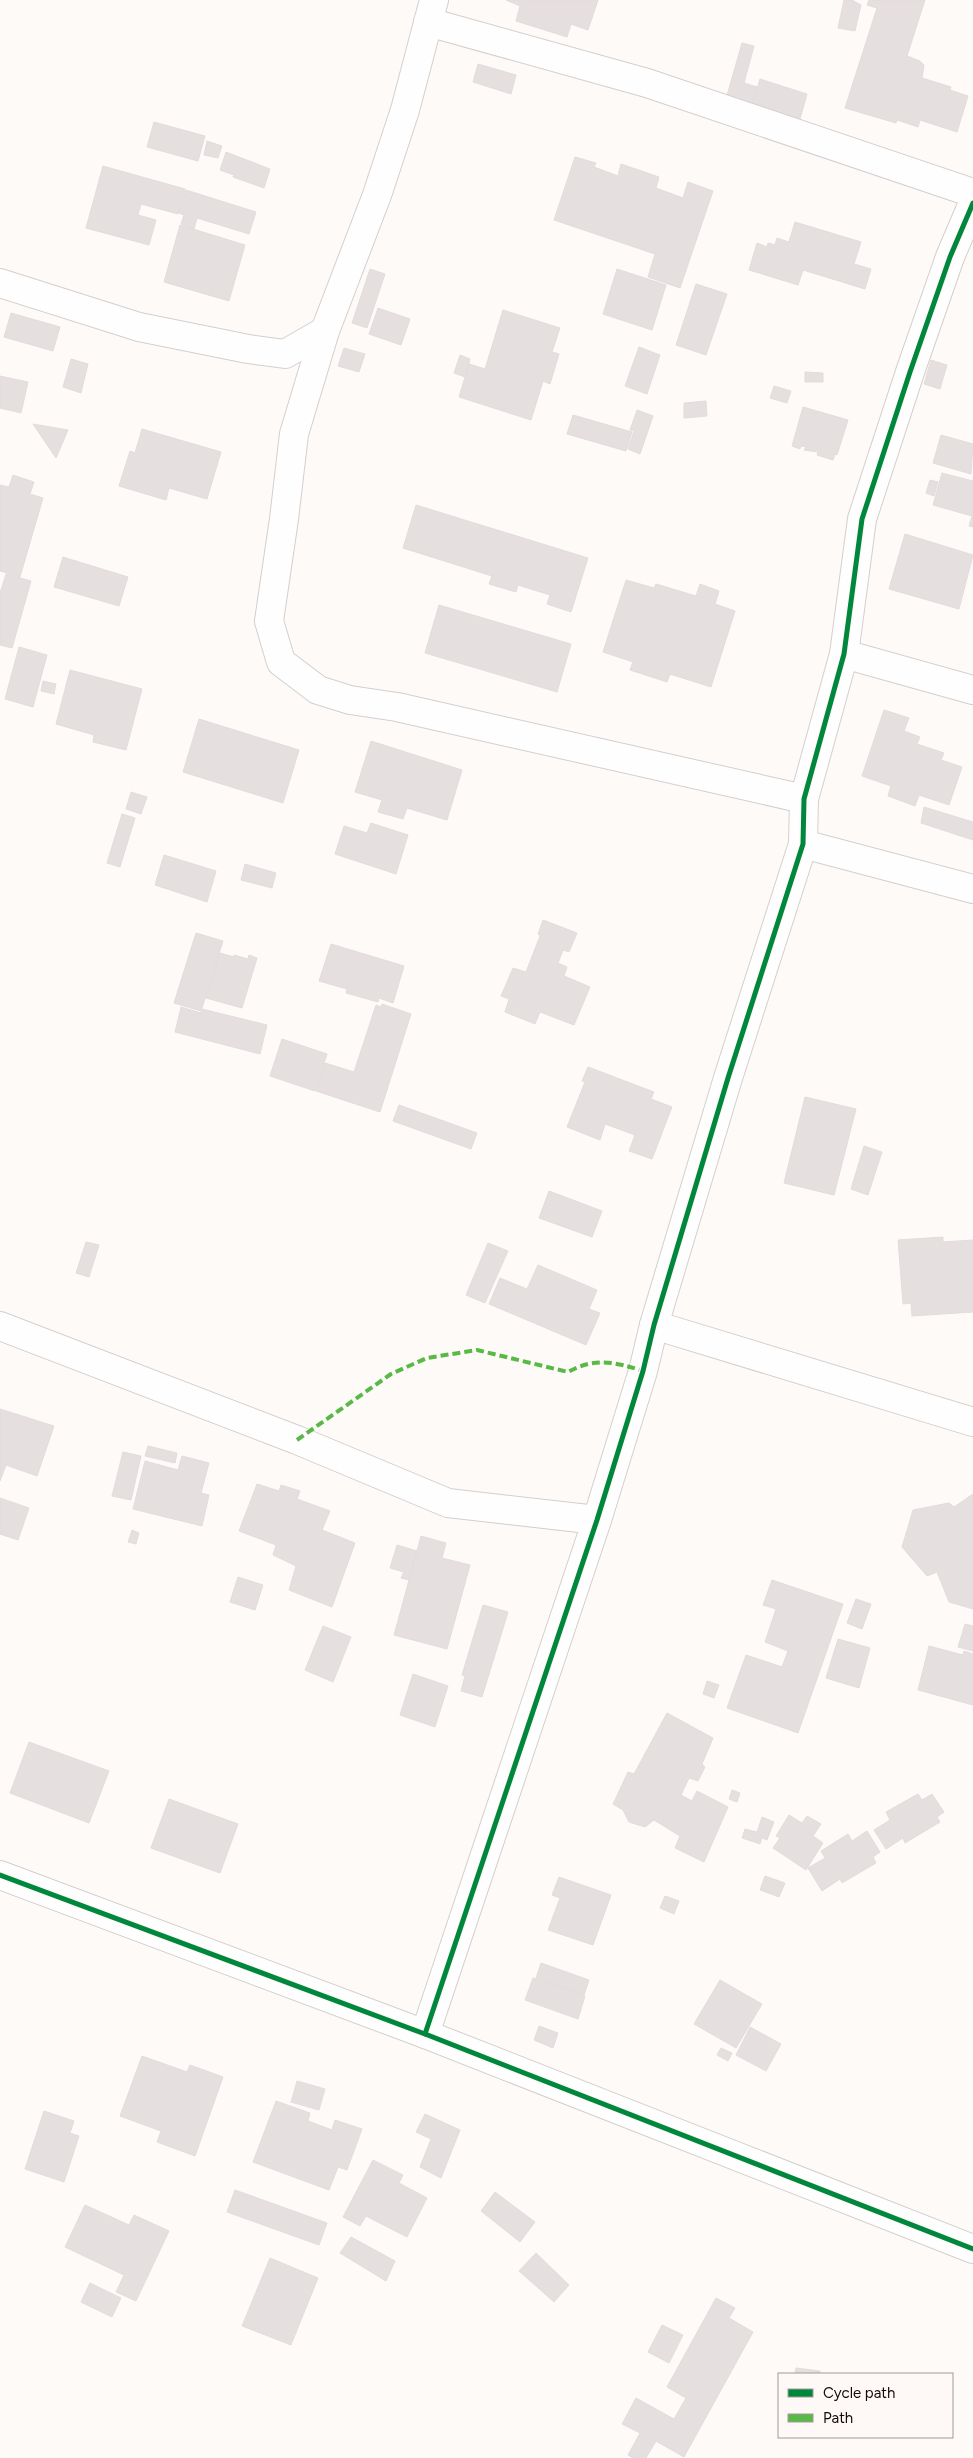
<svg xmlns="http://www.w3.org/2000/svg" width="973" height="2458" viewBox="0 0 973 2458" font-family="Figtree,sans-serif">
	<style>
		.building { fill: #e6dfdf; stroke: #e3dcdc }
		.lines { fill: none; stroke-linecap: round; stroke-linejoin: round }
		.street-casing { stroke: #d4cfcc; stroke-width: 30 }
		.street { stroke: #fffefe; stroke-width: 28 }
		.quiet { stroke: #58b947; stroke-width: 4; stroke-dasharray: 8 4; stroke-linecap: butt }
		.cycleway-casing { stroke: #fef9f7; stroke-width: 8 }
		.cycleway { stroke: #00873e; stroke-width: 5 }
	</style>
	<rect width="100%" height="100%" fill="#fdfaf8"/>
	<!-- building -->
	<g class="building">
		<polygon points="506,0 598,0 588,30 571,24 567,37 516,21 520,6"/>
		<polygon points="844,0 852,0 861,5 855,31 838,28"/>
		<polygon points="869,0 925,0 907,56 920,61 924,65 922,78 951,87 950,90 968,96 957,132 920,120 918,127 897,120 896,123 845,108 877,8 867,5"/>
		<polygon points="742,43 754,46 744,83 757,87 752,105 726,99"/>
		<polygon points="478,64 516,75 511,94 473,82"/>
		<polygon points="760,79 807,94 800,119 752,106"/>
		<polygon points="154,122 205,136 198,161 147,147"/>
		<polygon points="207,141 222,146 218,158 204,155"/>
		<polygon points="226,152 270,169 264,188 233,177 234,175 220,170"/>
		<polygon points="575,157 596,163 594,167 618,176 621,164 659,177 656,188 683,198 688,182 713,191 680,288 648,277 655,254 554,220"/>
		<polygon points="103,166 185,189 178,214 141,204 138,215 156,220 149,245 86,228"/>
		<polygon points="186,190 256,212 249,234 197,218 194,229 181,224 184,215 179,213"/>
		<polygon points="795,222 861,242 854,264 871,269 865,289 803,270 798,285 749,270 757,243 767,247 768,243 775,245 777,238 789,242"/>
		<polygon points="180,225 245,245 229,301 164,282"/>
		<polygon points="370,269 385,274 367,328 352,323"/>
		<polygon points="617,269 666,285 652,330 603,314"/>
		<polygon points="696,284 727,294 706,355 676,345"/>
		<polygon points="378,308 410,319 401,345 369,334"/>
		<polygon points="503,310 560,328 552,352 559,354 550,384 543,381 531,420 459,397 469,364 485,369"/>
		<polygon points="11,313 60,327 53,351 4,337"/>
		<polygon points="639,347 660,355 647,394 625,386"/>
		<polygon points="344,348 365,354 359,372 338,366"/>
		<polygon points="460,355 470,359 465,377 454,373"/>
		<polygon points="71,359 88,364 81,393 63,387"/>
		<polygon points="931,360 947,365 940,389 924,384"/>
		<polygon points="805,372 823,373 823,382 805,382"/>
		<polygon points="0,376 28,382 21,413 0,408"/>
		<polygon points="774,386 791,391 787,403 770,398"/>
		<polygon points="706,401 707,416 684,418 684,403"/>
		<polygon points="803,407 848,420 837,455 835,454 833,460 817,455 818,452 804,450 806,447 801,446 800,449 792,446"/>
		<polygon points="637,410 653,416 640,454 628,449 634,431 630,430"/>
		<polygon points="573,415 632,432 626,451 567,434"/>
		<polygon points="33,424 68,430 56,458"/>
		<polygon points="142,429 221,452 207,499 169,488 166,500 119,486 130,451 135,453"/>
		<polygon points="941,435 973,444 971,474 933,463"/>
		<polygon points="942,473 973,481 973,527 969,526 972,516 933,505"/>
		<polygon points="13,475 34,482 30,494 43,498 20,577 0,571 0,485 9,487"/>
		<polygon points="930,480 938,482 934,496 926,493"/>
		<polygon points="416,505 588,558 571,612 547,604 550,595 518,585 516,592 489,584 492,576 403,548"/>
		<polygon points="905,534 973,555 959,609 889,589"/>
		<polygon points="63,557 128,577 119,606 54,587"/>
		<polygon points="6,574 31,581 12,648 0,645 0,593"/>
		<polygon points="626,580 654,588 656,584 696,596 700,584 719,591 715,604 735,611 711,687 670,674 667,682 630,670 633,662 603,652"/>
		<polygon points="439,605 571,644 557,692 425,653"/>
		<polygon points="19,647 47,655 33,707 5,699"/>
		<polygon points="70,670 142,689 126,750 93,742 94,735 56,724"/>
		<polygon points="43,681 56,684 54,694 41,691"/>
		<polygon points="884,710 909,718 904,731 920,737 917,744 944,753 941,760 962,767 949,805 919,795 915,806 888,796 891,786 862,776"/>
		<polygon points="199,719 299,750 283,803 183,772"/>
		<polygon points="371,741 462,770 447,820 407,808 403,819 378,812 382,800 355,792"/>
		<polygon points="131,792 147,797 141,814 126,809"/>
		<polygon points="924,807 973,822 973,840 921,823"/>
		<polygon points="122,814 135,818 120,867 107,863"/>
		<polygon points="371,823 408,835 396,874 335,854 344,826 367,833"/>
		<polygon points="164,855 216,871 207,902 155,885"/>
		<polygon points="245,864 276,873 272,888 241,880"/>
		<polygon points="543,920 577,933 569,952 563,950 558,963 567,967 564,976 590,987 574,1025 540,1012 535,1024 505,1012 509,999 501,996 513,968 526,972 540,936 538,934"/>
		<polygon points="196,933 223,941 201,1011 174,1003"/>
		<polygon points="331,944 404,966 393,1003 379,998 378,1002 346,993 347,989 319,981"/>
		<polygon points="220,953 234,957 234,955 248,959 249,955 257,958 242,1008 206,998"/>
		<polygon points="382,1004 411,1014 380,1112 316,1091 325,1063 354,1072 376,1005 381,1007"/>
		<polygon points="181,1007 201,1013 202,1009 267,1025 260,1054 175,1032"/>
		<polygon points="282,1039 327,1054 315,1091 270,1076"/>
		<polygon points="588,1067 654,1092 651,1099 672,1107 652,1159 629,1151 635,1135 605,1124 600,1140 567,1127 585,1082 582,1081"/>
		<polygon points="805,1097 856,1109 834,1195 784,1183"/>
		<polygon points="399,1105 477,1133 471,1149 393,1121"/>
		<polygon points="864,1146 882,1152 868,1195 851,1189"/>
		<polygon points="549,1191 602,1211 592,1237 539,1218"/>
		<polygon points="943,1237 943,1242 973,1240 973,1312 912,1316 911,1303 903,1304 898,1240"/>
		<polygon points="86,1242 99,1245 89,1277 76,1273"/>
		<polygon points="488,1243 508,1251 485,1303 466,1295"/>
		<polygon points="538,1265 597,1290 589,1309 600,1313 586,1345 489,1304 500,1278 527,1289"/>
		<polygon points="0,1409 54,1426 37,1476 6,1465 0,1481"/>
		<polygon points="148,1446 177,1453 175,1463 145,1456"/>
		<polygon points="123,1452 141,1456 131,1500 112,1496"/>
		<polygon points="182,1456 209,1463 201,1493 209,1495 202,1526 133,1509 145,1461 178,1470"/>
		<polygon points="257,1484 279,1491 281,1485 300,1491 297,1499 330,1511 322,1530 355,1543 332,1607 289,1590 296,1566 273,1555 276,1545 239,1531"/>
		<polygon points="973,1494 973,1609 949,1602 937,1572 927,1576 902,1547 913,1510 949,1503 954,1507"/>
		<polygon points="0,1498 29,1508 18,1540 0,1534"/>
		<polygon points="132,1530 139,1533 136,1544 128,1542"/>
		<polygon points="421,1536 446,1543 442,1558 470,1565 447,1649 394,1635"/>
		<polygon points="397,1545 417,1551 409,1580 401,1578 404,1572 390,1568"/>
		<polygon points="238,1577 263,1585 255,1610 230,1602"/>
		<polygon points="772,1580 843,1604 798,1733 727,1708 746,1655 782,1667 788,1651 765,1642 776,1609 763,1605"/>
		<polygon points="856,1599 871,1604 862,1629 847,1623"/>
		<polygon points="483,1605 508,1612 482,1697 461,1691 465,1676 462,1675"/>
		<polygon points="965,1624 973,1626 973,1651 958,1647"/>
		<polygon points="323,1626 351,1637 333,1682 305,1670"/>
		<polygon points="838,1639 870,1648 859,1688 826,1678"/>
		<polygon points="929,1646 963,1655 964,1651 973,1654 973,1705 918,1690"/>
		<polygon points="413,1674 448,1686 435,1727 400,1715"/>
		<polygon points="707,1681 719,1685 714,1698 703,1694"/>
		<polygon points="667,1713 713,1738 702,1764 705,1767 698,1781 689,1778 681,1795 692,1801 697,1791 728,1807 704,1862 675,1848 680,1836 654,1820 645,1827 629,1822 623,1810 613,1804 628,1772 634,1774"/>
		<polygon points="29,1742 109,1771 89,1823 10,1793"/>
		<polygon points="732,1790 740,1793 737,1802 729,1799"/>
		<polygon points="918,1794 922,1800 932,1794 944,1812 937,1817 940,1822 905,1843 903,1838 886,1849 874,1830 890,1820 886,1812"/>
		<polygon points="169,1799 238,1824 220,1873 151,1848"/>
		<polygon points="789,1815 802,1823 807,1816 821,1824 813,1836 823,1843 806,1870 773,1848 780,1838 776,1836"/>
		<polygon points="762,1817 774,1822 767,1840 762,1838 760,1844 742,1838 745,1829 757,1832"/>
		<polygon points="867,1831 880,1852 873,1857 876,1863 842,1883 840,1879 822,1891 808,1868 825,1858 821,1851 848,1834 852,1841"/>
		<polygon points="765,1876 785,1883 779,1897 760,1890"/>
		<polygon points="559,1877 611,1895 593,1945 548,1930 560,1898 552,1895"/>
		<polygon points="665,1896 679,1901 674,1914 660,1908"/>
		<polygon points="541,1963 589,1980 584,1995 536,1978"/>
		<polygon points="533,1978 585,1996 578,2019 525,2000"/>
		<polygon points="720,1980 762,2004 736,2048 694,2024"/>
		<polygon points="539,2026 558,2033 553,2048 534,2040"/>
		<polygon points="750,2027 781,2044 766,2071 736,2055"/>
		<polygon points="721,2048 732,2053 728,2061 717,2055"/>
		<polygon points="142,2056 187,2072 190,2065 223,2077 195,2156 157,2142 161,2131 120,2116"/>
		<polygon points="297,2081 325,2089 319,2110 291,2102"/>
		<polygon points="276,2101 310,2113 308,2121 332,2130 335,2120 362,2129 347,2170 338,2167 329,2190 253,2162"/>
		<polygon points="44,2111 74,2121 70,2133 79,2136 64,2182 25,2169"/>
		<polygon points="425,2114 460,2130 441,2178 420,2167 431,2139 416,2132"/>
		<polygon points="373,2160 403,2175 399,2183 427,2198 407,2237 366,2216 360,2226 343,2217"/>
		<polygon points="235,2190 327,2223 319,2245 227,2212"/>
		<polygon points="495,2192 535,2222 520,2242 481,2211"/>
		<polygon points="85,2205 129,2225 134,2215 169,2231 136,2301 116,2292 124,2275 65,2247"/>
		<polygon points="351,2237 395,2261 386,2281 340,2253"/>
		<polygon points="536,2253 569,2285 554,2302 519,2271"/>
		<polygon points="270,2258 318,2278 291,2345 242,2326"/>
		<polygon points="90,2283 121,2298 112,2317 81,2302"/>
		<polygon points="716,2298 735,2308 729,2318 753,2332 684,2457 656,2441 646,2458 633,2458 628,2455 640,2433 622,2424 636,2398 674,2419 686,2398 667,2387"/>
		<polygon points="662,2325 683,2335 669,2363 648,2352"/>
		<polygon points="796,2368 820,2371 820,2374 795,2374"/>
	</g>
	<g class="lines">
		<defs>
			<g id="street">
				<polyline points="428,22 647,83 973,193"/>
				<polyline points="0,283 139,327 248,349 285,354 325,331 377,195 405,110 434,0"/>
				<polyline points="325,331 294,434 284,519 269,621 281,662 318,690 350,700 397,707 804,799"/>
				<polyline points="844,654 973,690"/>
				<polyline points="803,844 973,889"/>
				<polyline points="654,1325 973,1422"/>
				<polyline points="0,1326 297,1440 448,1503 597,1520"/>
				<polyline points="0,1875 425,2034 973,2249"/>
				<polyline points="425,2034 597,1520 643,1371 654,1325 728,1078 803,844 804,799 844,654 862,519 910,372 950,257 973,203"/>
			</g>
		</defs>
		<!-- street casing -->
		<use href="#street" class="street-casing"/>
		<!-- street -->
		<use href="#street" class="street"/>
		<!-- quiet -->
		<path class="quiet" d="M 297,1440 L 391,1374 L 427,1358 L 477,1350 L 568,1372 C 595,1357 615,1362 643,1371"/>
		<defs>
			<g id="cycleway">
				<polyline points="0,1875 425,2034 973,2249"/>
				<polyline points="425,2034 597,1520 643,1371 654,1325 728,1078 803,844 804,799 844,654 862,519 910,372 950,257 973,203"/>
			</g>
		</defs>
		<!-- cycleway casing -->
		<use href="#cycleway" class="cycleway-casing"/>
		<!-- cycleway -->
		<use href="#cycleway" class="cycleway"/>
	</g>
	<!-- legend -->
	<rect x="778" y="2373" width="175" height="65" fill="#fef9f7" stroke="#a09a97"/>
	<rect x="788" y="2389" width="25" height="8" fill="#00873e" stroke="#a09a97"/>
	<text x="823" y="2398" font-size="15" fill="#120b08">Cycle path</text>
	<rect x="788" y="2414" width="25" height="8" fill="#58b947" stroke="#a09a97"/>
	<text x="823" y="2423" font-size="15" fill="#120b08">Path</text>
</svg>
